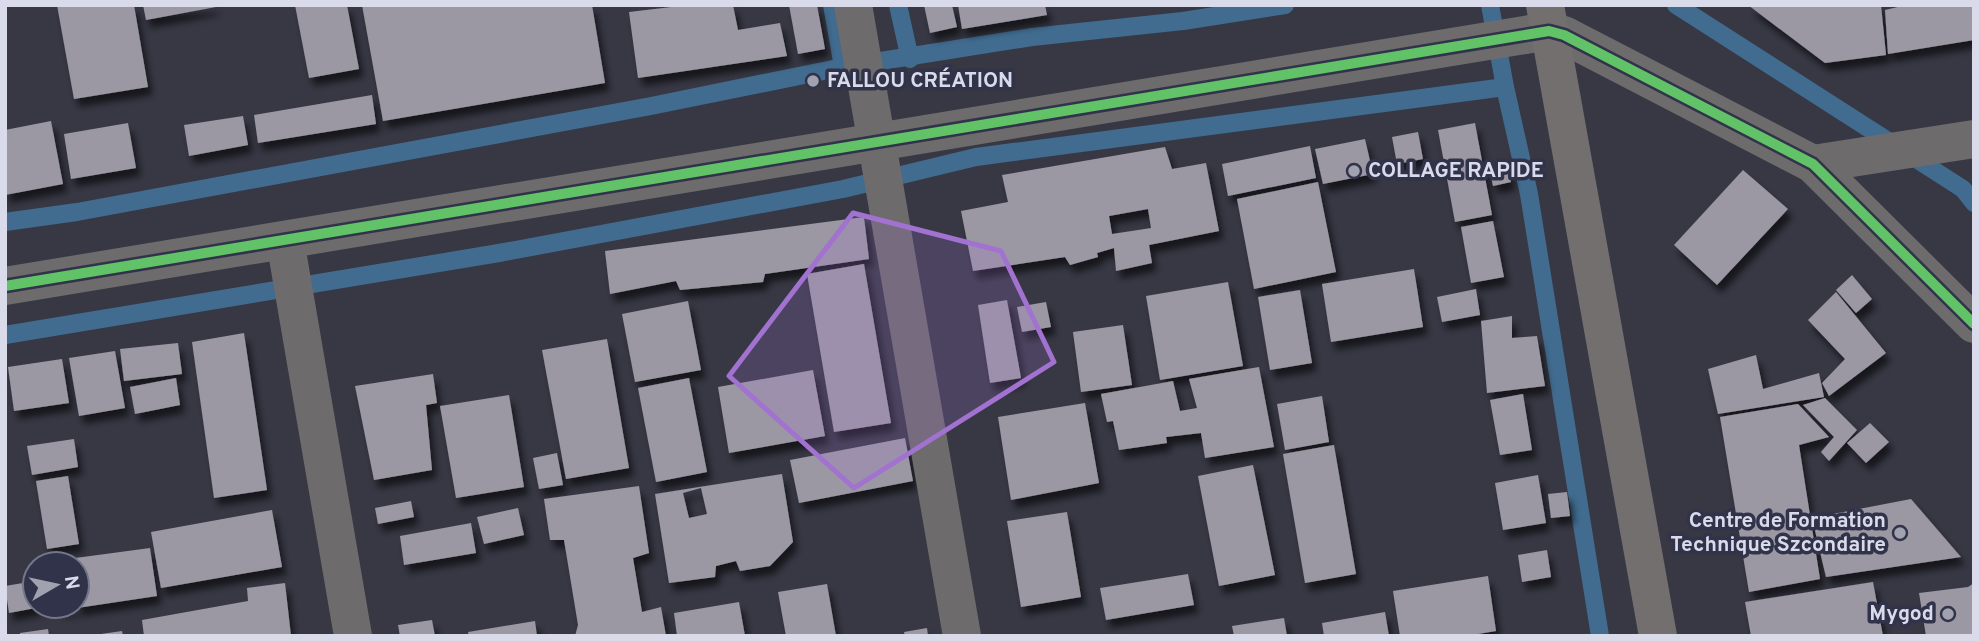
<svg xmlns="http://www.w3.org/2000/svg" width="1979" height="641" viewBox="0 0 1979 641" font-family="Overpass,sans-serif">
	<style>
		.lines { fill: none; stroke-linecap: round; stroke-linejoin: round }
		.stream { stroke: #416c90; stroke-width: 18 }
		.building { fill: #9b98a3; fill-rule: evenodd; filter: url(#shadow) }
		.minor { stroke: #6d6b6b; stroke-width: 38 }
		.tertiary { stroke: #6d6b6b; stroke-width: 38 }
		.secondary { stroke: #726f6e; stroke-width: 38 }
		.cycleway-casing { stroke: #31334a; stroke-width: 15 }
		.cycleway { stroke: #61c268; stroke-width: 10 }
		.marked { fill: #a172d0; fill-opacity: 0.2; stroke: #a172d0; stroke-width: 5; stroke-linejoin: round }
		.poi-dot { fill: #a0a2b0; stroke: #31334a; stroke-width: 2.5 }
		.labels { text-anchor: middle; dominant-baseline: central; stroke-width: 7; stroke-linejoin: round; paint-order: stroke }
		.poi-label { font-size: 21px; font-weight: bold; fill: #d9dbea; stroke: #31334a; text-anchor: start }
	</style>
	<defs>
		<filter id="shadow"><feDropShadow dx="4.5" dy="8" stdDeviation="3.5" flood-color="#0009"/></filter>
	</defs>
	<rect width="100%" height="100%" fill="#373844"/>
	<g class="lines">
		<!-- stream -->
		<g class="stream">
			<polyline points="832,5 843,67"/>
			<polyline points="898,5 910,59"/>
			<polyline points="1490,5 1505,87 1529,194 1600,636"/>
			<polyline points="1676,5 1963,189 1974,203"/>
			<polyline points="5,222 77,212 651,106 843,67 1032,37 1183,21 1285,5"/>
			<polyline points="5,335 499,253 843,189 976,157 1505,87"/>
		</g>
	</g>
	<!-- building -->
	<g class="building">
		<polygon points="57,5 134,5 148,87 74,99"/>
		<polygon points="143,5 215,5 216,7 146,20"/>
		<polygon points="295,5 347,5 359,69 309,78"/>
		<polygon points="362,5 592,5 605,83 383,121"/>
		<polygon points="688,5 733,5 738,30 780,23 787,56 638,78 629,12"/>
		<polygon points="789,5 817,5 825,49 798,54"/>
		<polygon points="924,5 952,5 957,27 930,33"/>
		<polygon points="958,5 1045,5 1047,15 962,29"/>
		<polygon points="1748,5 1881,5 1886,55 1825,63"/>
		<polygon points="1906,5 1974,5 1974,40 1888,54 1885,10"/>
		<polygon points="372,95 376,124 258,143 254,115"/>
		<polygon points="243,116 248,145 189,156 184,125"/>
		<polygon points="51,121 63,184 5,195 5,130"/>
		<polygon points="128,123 136,168 71,179 64,134"/>
		<polygon points="1475,123 1492,215 1455,222 1438,130"/>
		<polygon points="1418,132 1423,159 1397,164 1392,137"/>
		<polygon points="1365,139 1373,174 1323,184 1315,149"/>
		<polygon points="1310,146 1316,178 1228,196 1222,164"/>
		<path d="M 1165,147 L 1172,169 L 1206,163 L 1219,231 L 1149,245 L 1152,263 L 1116,271 L 1114,248 L 1097,253 L 1098,257 L 1070,265 L 1065,257 L 973,271 L 961,211 L 1008,202 L 1002,175 ZM 1148,209 L 1151,228 L 1112,234 L 1109,216 Z"/>
		<polygon points="1508,164 1511,182 1493,186 1489,167"/>
		<polygon points="1743,170 1788,209 1717,285 1674,245"/>
		<polygon points="1318,182 1336,272 1254,289 1237,199"/>
		<polygon points="864,217 869,259 765,274 763,282 680,290 676,281 610,294 605,251"/>
		<polygon points="1493,221 1504,277 1471,283 1461,227"/>
		<polygon points="864,264 891,423 834,432 807,274"/>
		<polygon points="1414,269 1423,327 1331,342 1322,284"/>
		<polygon points="1852,275 1872,299 1856,313 1836,290"/>
		<polygon points="1228,282 1243,366 1160,380 1146,296"/>
		<polygon points="1476,289 1480,315 1442,322 1437,297"/>
		<polygon points="1300,290 1312,363 1270,370 1258,297"/>
		<polygon points="1836,292 1886,353 1829,396 1822,383 1845,359 1808,320"/>
		<polygon points="1007,300 1021,378 990,383 978,305"/>
		<polygon points="688,301 701,370 635,382 622,314"/>
		<polygon points="1046,302 1051,327 1022,332 1017,307"/>
		<polygon points="1512,316 1512,338 1537,336 1545,386 1487,393 1481,321"/>
		<polygon points="1123,325 1132,385 1081,392 1073,332"/>
		<polygon points="244,333 267,490 214,498 192,342"/>
		<polygon points="607,339 629,468 566,479 542,350"/>
		<polygon points="178,343 182,374 124,381 120,349"/>
		<polygon points="115,351 125,408 79,416 69,358"/>
		<polygon points="1756,355 1763,389 1819,373 1824,397 1718,414 1708,369"/>
		<polygon points="62,359 69,403 14,411 8,367"/>
		<polygon points="1259,367 1274,447 1205,458 1201,433 1166,437 1167,443 1119,450 1113,421 1107,422 1101,394 1173,381 1180,411 1197,408 1189,379"/>
		<polygon points="813,370 825,436 729,453 718,387"/>
		<polygon points="433,374 437,403 426,405 432,470 374,480 355,386"/>
		<polygon points="176,378 180,405 135,414 130,387"/>
		<polygon points="689,378 707,472 656,482 638,388"/>
		<polygon points="1523,394 1532,450 1500,455 1490,400"/>
		<polygon points="509,395 524,487 456,498 440,406"/>
		<polygon points="1322,396 1329,442 1285,450 1277,404"/>
		<polygon points="1825,398 1857,430 1829,461 1821,452 1834,437 1803,405"/>
		<polygon points="1085,403 1099,483 1011,500 998,417"/>
		<polygon points="1798,404 1829,437 1799,445 1820,579 1749,592 1720,417"/>
		<polygon points="1870,423 1889,442 1866,463 1847,443"/>
		<polygon points="905,438 913,481 799,503 790,460"/>
		<polygon points="74,439 78,467 32,475 27,446"/>
		<polygon points="1334,445 1356,574 1305,583 1283,454"/>
		<polygon points="557,453 563,485 539,489 533,458"/>
		<polygon points="1253,465 1275,575 1219,586 1198,476"/>
		<path d="M 782,474 L 793,542 L 770,566 L 740,571 L 736,561 L 716,566 L 715,577 L 669,583 L 655,494 ZM 701,488 L 707,514 L 689,518 L 683,493 Z"/>
		<polygon points="1538,475 1546,523 1503,530 1495,483"/>
		<polygon points="68,476 79,544 47,549 36,481"/>
		<polygon points="639,486 649,553 633,558 642,612 661,607 666,636 575,636 578,625 564,540 550,540 544,499"/>
		<polygon points="1567,492 1570,516 1551,518 1548,494"/>
		<polygon points="1911,499 1961,557 1826,577 1812,518"/>
		<polygon points="411,501 414,517 378,524 375,508"/>
		<polygon points="518,508 524,535 484,544 477,517"/>
		<polygon points="272,510 282,567 161,588 151,532"/>
		<polygon points="1067,512 1081,597 1021,607 1007,521"/>
		<polygon points="471,523 476,553 404,565 400,536"/>
		<polygon points="150,548 157,596 77,608 77,564 54,564 53,561"/>
		<polygon points="1547,550 1551,577 1522,582 1518,555"/>
		<polygon points="1188,574 1194,605 1106,620 1100,588"/>
		<polygon points="1488,576 1496,631 1466,636 1400,636 1393,591"/>
		<polygon points="35,581 35,606 41,607 9,613 5,586"/>
		<polygon points="1873,582 1883,636 1751,636 1745,602"/>
		<polygon points="285,583 291,636 144,636 142,620 248,601 247,588"/>
		<polygon points="1974,583 1974,636 1926,636 1919,593 1968,587"/>
		<polygon points="827,584 836,636 786,636 778,592"/>
		<polygon points="739,602 745,636 677,636 674,613"/>
		<polygon points="60,606 77,606 77,608 60,610"/>
		<polygon points="1385,612 1389,636 1324,636 1322,623"/>
		<polygon points="1284,618 1287,636 1234,636 1232,626"/>
		<polygon points="432,620 435,636 400,636 398,625"/>
		<polygon points="535,621 537,636 469,636 468,632"/>
		<polygon points="927,628 928,636 905,636 904,632"/>
		<polygon points="48,629 49,636 20,636 20,633"/>
		<polygon points="122,631 123,636 101,636 101,634"/>
	</g>
	<g class="lines">
		<!-- minor -->
		<g class="minor">
			<polyline points="853,5 962,636"/>
			<polyline points="1813,164 1974,139"/>
			<polyline points="285,240 353,636"/>
			<polyline points="5,286 1549,31"/>
		</g>
		<!-- tertiary -->
		<polyline class="tertiary" points="1549,31 1564,35 1813,164 1974,324"/>
		<!-- secondary -->
		<polyline class="secondary" points="1545,5 1658,636"/>
		<defs>
			<polyline id="cycleway" points="5,286 1549,31 1564,35 1813,164 1974,324"/>
		</defs>
		<!-- cycleway casing -->
		<use href="#cycleway" class="cycleway-casing"/>
		<!-- cycleway -->
		<use href="#cycleway" class="cycleway"/>
	</g>
	<!-- marked area -->
	<path class="marked" d="M 853,213 L 1001,251 L 1054,362 L 854,488 L 729,376 Z"/>
	<!-- markers -->
	<g class="poi-dot">
		<circle cx="813" cy="81" r="7"/>
		<circle cx="1354" cy="171" r="7"/>
		<circle cx="1900" cy="533" r="7"/>
		<circle cx="1948" cy="614" r="7"/>
	</g>
	<g class="labels">
		<!-- poi labels -->
		<g class="poi-label">
			<text x="827" y="81">FALLOU CRÉATION</text>
			<text x="1368" y="171">COLLAGE RAPIDE</text>
			<text x="1886" y="521" text-anchor="end">Centre de Formation<tspan x="1886" dy="24">Technique Szcondaire</tspan></text>
			<text x="1934" y="614" text-anchor="end">Mygod</text>
		</g>
	</g>
	<!-- border -->
	<rect width="1979" height="641" fill="none" stroke="#d9dbea" stroke-width="14"/>
	<!-- north arrow -->
	<g transform="translate(56 585) rotate(81)"><circle r="33" fill="#31334a" stroke="#74768a" stroke-width="2"/>
	<path d="M0-5L12 26L0 18L-12 26Z" fill="#a0a2b0"/>
	<text y="-10" font-size="19" font-weight="bold" text-anchor="middle" fill="#d9dbea">N</text>
	</g>
</svg>
